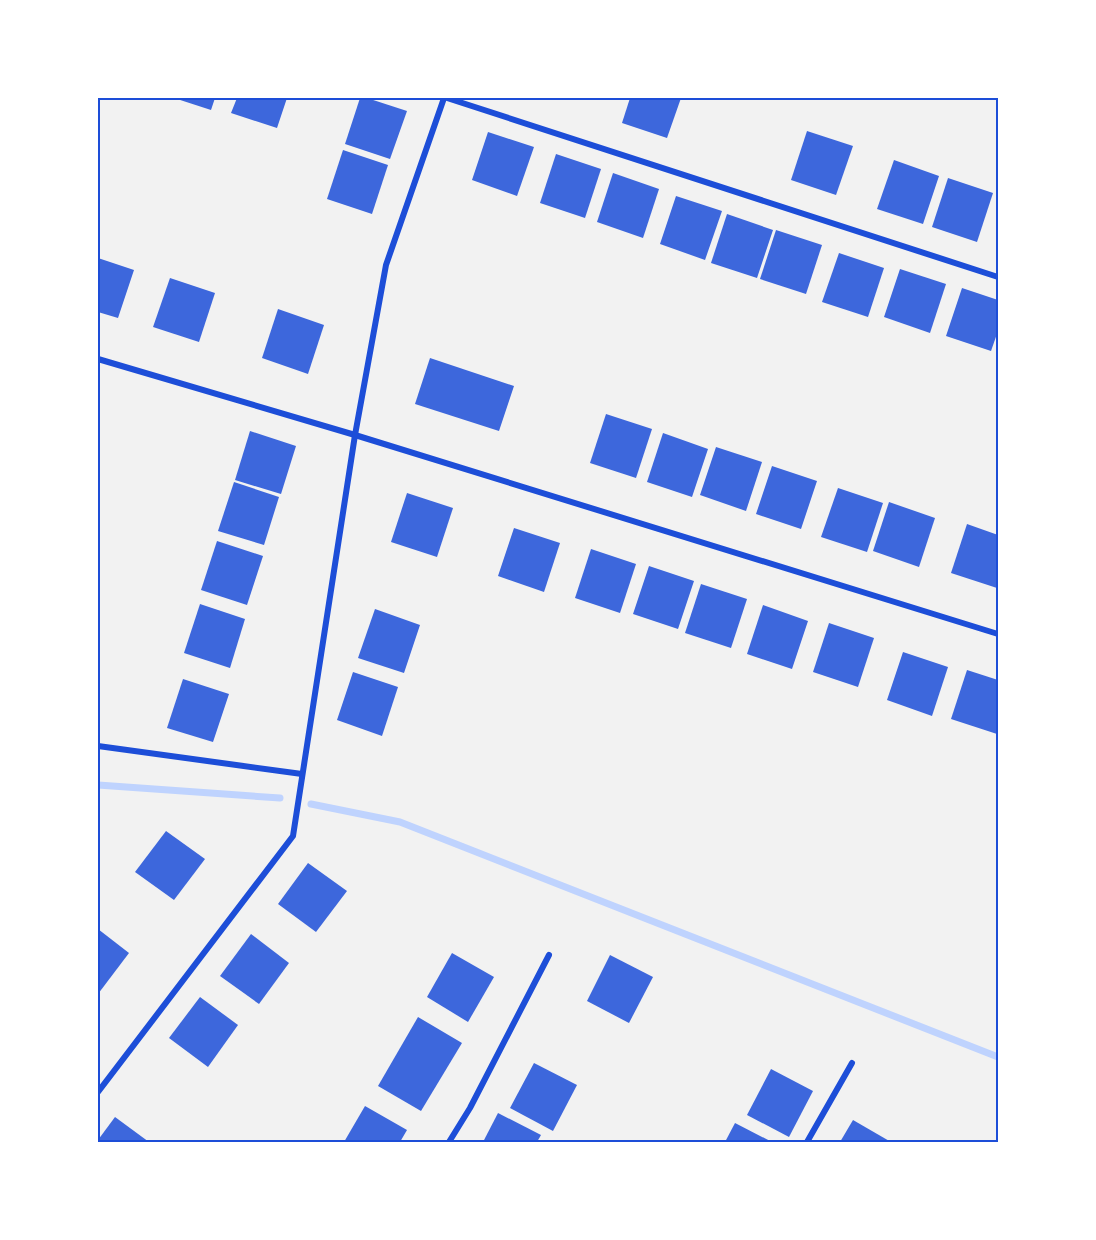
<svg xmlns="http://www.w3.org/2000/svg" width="1096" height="1240" viewBox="0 0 1096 1240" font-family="Overpass,sans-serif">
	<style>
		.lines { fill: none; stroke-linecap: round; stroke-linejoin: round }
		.stream { stroke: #bfd3fe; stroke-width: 7 }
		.building { fill: #3d67dc }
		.minor { stroke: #1d4ed8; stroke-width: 6 }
		.neatline { fill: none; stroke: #1d4ed8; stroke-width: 2 }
	</style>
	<rect width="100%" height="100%" fill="#f2f2f2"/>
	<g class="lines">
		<!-- stream -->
		<g class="stream">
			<polyline points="98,785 280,798"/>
			<polyline points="311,804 400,822 998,1057"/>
		</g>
	</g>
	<!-- building -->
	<g class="building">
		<polygon points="174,98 215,98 211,110"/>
		<polygon points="237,98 287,98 277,128 231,113"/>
		<polygon points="360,98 367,98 407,111 390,159 345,144"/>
		<polygon points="630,98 681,98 667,138 622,123"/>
		<polygon points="807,131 853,146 836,195 791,180"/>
		<polygon points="488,132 534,147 517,196 472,180"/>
		<polygon points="343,150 388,165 372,214 327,199"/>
		<polygon points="556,154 601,169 585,218 540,203"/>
		<polygon points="894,160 939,176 923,224 877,209"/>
		<polygon points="613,173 659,189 643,238 597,222"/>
		<polygon points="948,178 993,193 977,242 932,227"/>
		<polygon points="676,196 722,211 705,260 660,244"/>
		<polygon points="727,214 773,230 757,278 711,263"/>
		<polygon points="776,230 822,245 806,294 760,279"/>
		<polygon points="839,253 884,268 868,317 822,302"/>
		<polygon points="98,258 134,270 118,318 98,312"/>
		<polygon points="900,269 946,284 930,333 884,317"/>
		<polygon points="170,278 215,293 199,342 153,327"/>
		<polygon points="962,288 998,300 998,331 991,351 946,336"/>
		<polygon points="278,309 324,325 308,374 262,358"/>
		<polygon points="430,358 514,386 499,431 415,404"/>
		<polygon points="606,414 652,429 636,478 590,463"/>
		<polygon points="250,431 296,446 281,494 235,480"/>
		<polygon points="663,433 708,449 692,497 647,482"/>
		<polygon points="716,447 762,462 746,511 700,495"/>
		<polygon points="772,466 817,481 801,529 756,514"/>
		<polygon points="234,482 279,497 264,545 218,531"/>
		<polygon points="838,488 883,503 867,552 821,537"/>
		<polygon points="407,493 453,508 437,557 391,542"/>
		<polygon points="889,502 935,518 919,567 873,551"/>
		<polygon points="967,524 998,535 998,583 997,588 951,573"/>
		<polygon points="514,528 560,543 544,592 498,576"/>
		<polygon points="217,541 263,556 247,605 201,590"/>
		<polygon points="591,549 636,564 620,613 575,598"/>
		<polygon points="649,566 694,581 678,629 633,614"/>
		<polygon points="701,584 747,599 731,648 685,633"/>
		<polygon points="200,604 245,619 230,668 184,653"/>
		<polygon points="763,605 808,621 792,669 747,654"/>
		<polygon points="375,609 420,625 404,673 358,658"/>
		<polygon points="829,623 874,638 858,687 813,672"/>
		<polygon points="903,652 948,667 932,716 887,700"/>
		<polygon points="967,670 998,680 998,729 997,734 951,719"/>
		<polygon points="353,672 398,687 382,736 337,720"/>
		<polygon points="183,679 229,694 213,742 167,728"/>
		<polygon points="166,831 205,859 174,900 135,872"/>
		<polygon points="308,863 347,891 316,932 278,904"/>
		<polygon points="98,929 129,953 98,994"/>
		<polygon points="251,934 289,963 259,1004 220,976"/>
		<polygon points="452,953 494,977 468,1022 427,997"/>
		<polygon points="610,955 653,977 629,1023 587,1001"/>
		<polygon points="200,997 238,1025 208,1067 169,1038"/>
		<polygon points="418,1017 462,1043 421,1111 378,1086"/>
		<polygon points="534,1063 577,1085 553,1131 510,1108"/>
		<polygon points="771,1069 813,1091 789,1137 747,1115"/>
		<polygon points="365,1106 407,1130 400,1142 344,1142"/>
		<polygon points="498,1113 541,1135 537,1142 483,1142"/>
		<polygon points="115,1117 149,1142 98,1142 98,1140"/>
		<polygon points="853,1120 891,1142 840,1142"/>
		<polygon points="735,1123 772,1142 725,1142"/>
	</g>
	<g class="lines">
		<!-- minor -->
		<g class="minor">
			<polyline points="447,98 998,277"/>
			<polyline points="98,359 355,435 998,634"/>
			<polyline points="98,746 302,774"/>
			<polyline points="98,1092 293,836 355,435 386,265 444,98"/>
			<polyline points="449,1142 470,1108 549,955"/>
			<polyline points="807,1142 852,1063"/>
		</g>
	</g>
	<!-- border -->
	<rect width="1096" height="1240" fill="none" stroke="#ffffff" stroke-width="198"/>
	<rect x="99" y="99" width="898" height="1042" class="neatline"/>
</svg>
